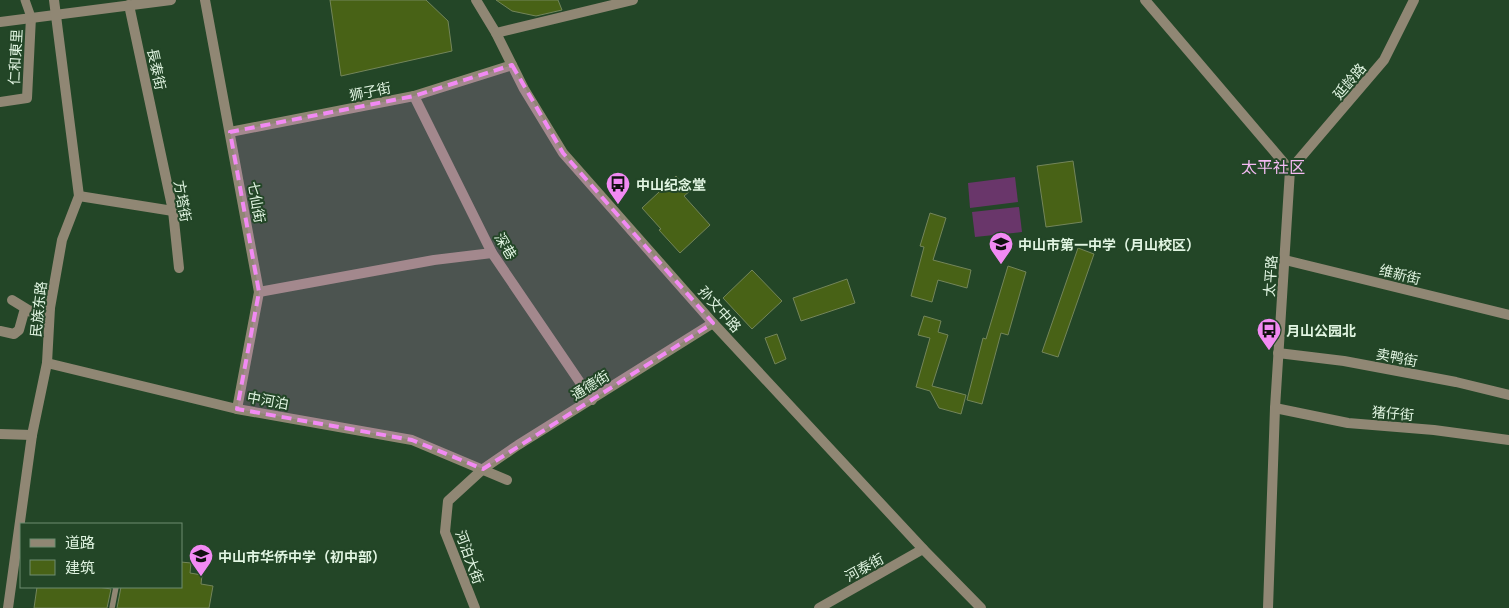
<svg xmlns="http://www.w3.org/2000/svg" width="1509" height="608" viewBox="0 0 1509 608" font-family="Inter,'Noto Sans SC',sans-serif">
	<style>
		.green { fill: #69366a }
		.building { fill: #486216; stroke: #73855a }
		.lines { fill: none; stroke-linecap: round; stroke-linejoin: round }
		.service { stroke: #908774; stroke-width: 5.5 }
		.pedestrian { stroke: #908774; stroke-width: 9 }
		.minor { stroke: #908774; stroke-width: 10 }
		.tertiary { stroke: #908774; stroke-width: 10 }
		.marked { fill: #f28af3; fill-opacity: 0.2; stroke: #f28af3; stroke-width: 4; stroke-dasharray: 10 6; stroke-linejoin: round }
		.labels { text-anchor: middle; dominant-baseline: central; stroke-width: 4; stroke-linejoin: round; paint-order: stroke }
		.street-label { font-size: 14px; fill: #e0f4e1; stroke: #234627 }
		.poi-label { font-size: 14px; font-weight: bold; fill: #e0f4e1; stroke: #234627; text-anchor: start }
		.quarter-label { font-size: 16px; fill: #f4baf3; stroke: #234627 }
	</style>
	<rect width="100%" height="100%" fill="#234627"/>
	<!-- green -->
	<g class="green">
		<polygon points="1015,177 1018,202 970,208 968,183"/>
		<polygon points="1019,207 1022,232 975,237 972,212"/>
	</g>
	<!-- building -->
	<g class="building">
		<polygon points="330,0 426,0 448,21 452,51 341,76"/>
		<polygon points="496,0 558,0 562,10 536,16 512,11"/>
		<polygon points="1073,161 1082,222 1046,227 1037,166"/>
		<polygon points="676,176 690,191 684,196 710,225 680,253 659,230 661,229 642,208"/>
		<polygon points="930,213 946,218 933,260 971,270 967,288 938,280 932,302 911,296 924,247 920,246"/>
		<polygon points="1078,248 1094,254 1058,357 1042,352"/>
		<polygon points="1008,266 1026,272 1008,335 1001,333 982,404 967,400 983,338 986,339"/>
		<polygon points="752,270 782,301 752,329 723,298"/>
		<polygon points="847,279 855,303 801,321 793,298"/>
		<polygon points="924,316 941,321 938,332 948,335 932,386 966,395 961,414 939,408 930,391 916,387 930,338 918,335"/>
		<polygon points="777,334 786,359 775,364 765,338"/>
		<polygon points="181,562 191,563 190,573 202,575 201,584 213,586 209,608 117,608 121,587 181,587"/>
		<polygon points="37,587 98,587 111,589 107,608 34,608"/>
	</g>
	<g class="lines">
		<!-- service -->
		<polyline class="service" points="112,608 116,587"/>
		<!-- pedestrian -->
		<polyline class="pedestrian" points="25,0 31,17"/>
		<!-- minor -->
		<g class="minor">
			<polyline points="205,0 259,292 237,409"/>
			<polyline points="129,5 173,211 179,268"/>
			<polyline points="414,96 492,253 592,400"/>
			<polyline points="0,102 27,98 31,17"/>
			<polyline points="230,132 414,96 512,65"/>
			<polyline points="79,196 173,211"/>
			<polyline points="1285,260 1509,315"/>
			<polyline points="259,292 434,260 492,253"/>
			<polyline points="12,300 30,311"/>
			<polyline points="0,331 14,334 19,330 24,312 50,308"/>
			<polyline points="1278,353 1344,361 1456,382 1509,395"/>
			<polyline points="47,363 237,409 412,440 507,480"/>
			<polyline points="1275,408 1348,423 1434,430 1509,440"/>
			<polyline points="0,434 32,435"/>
			<polyline points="475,608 445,532 448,501 483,469 518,445 713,323"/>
			<polyline points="819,608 923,549"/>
		</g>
		<!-- tertiary -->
		<g class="tertiary">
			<polyline points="476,0 496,33 524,89 563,153 713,323 923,549 981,608"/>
			<polyline points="1145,0 1290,170 1275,408 1268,608"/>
			<polyline points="0,22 171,0"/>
			<polyline points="496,33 633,0"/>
			<polyline points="1290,170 1384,60 1414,0"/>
			<polyline points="8,608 32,435 47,363 50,308 62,240 79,196 54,0"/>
		</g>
	</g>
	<!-- marked area -->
	<path class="marked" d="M 512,65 L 563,153 L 713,323 L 483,469 L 412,440 L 237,409 L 259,292 L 230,132 L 414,96 Z"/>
	<!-- icons -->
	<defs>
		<symbol id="bus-pin" viewBox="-11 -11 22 30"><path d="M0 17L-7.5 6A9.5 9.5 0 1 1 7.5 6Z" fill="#f28af3" stroke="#234627"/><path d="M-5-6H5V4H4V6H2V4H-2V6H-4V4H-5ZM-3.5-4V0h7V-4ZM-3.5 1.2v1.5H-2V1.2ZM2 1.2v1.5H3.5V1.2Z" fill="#111"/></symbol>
		<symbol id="school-pin" viewBox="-11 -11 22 30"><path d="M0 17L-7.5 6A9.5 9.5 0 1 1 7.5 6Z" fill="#f28af3" stroke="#234627"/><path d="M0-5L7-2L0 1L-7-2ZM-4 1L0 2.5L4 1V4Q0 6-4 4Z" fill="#111"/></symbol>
	</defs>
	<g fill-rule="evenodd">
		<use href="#bus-pin" x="604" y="170" width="28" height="38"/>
		<use href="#school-pin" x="987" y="230" width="28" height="38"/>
		<use href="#bus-pin" x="1255" y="316" width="28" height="38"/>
		<use href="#school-pin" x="187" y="542" width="28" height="38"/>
	</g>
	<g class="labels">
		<!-- street labels -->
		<g class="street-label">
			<text transform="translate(15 57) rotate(-87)">仁和東里</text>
			<text transform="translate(157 69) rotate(78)">長泰街</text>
			<text transform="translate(1349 81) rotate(-50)">延龄路</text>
			<text transform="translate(370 91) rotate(-11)">狮子街</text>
			<text transform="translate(183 201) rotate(80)">方塔街</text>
			<text transform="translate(257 202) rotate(80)">七仙街</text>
			<text transform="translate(506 246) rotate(59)">深巷</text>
			<text transform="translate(1400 274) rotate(14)">维新街</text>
			<text transform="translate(1270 276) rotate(-86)">太平路</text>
			<text transform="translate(38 309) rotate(-84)">民族东路</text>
			<text transform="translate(720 309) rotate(48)">孙文中路</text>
			<text transform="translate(1397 357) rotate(11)">卖鸭街</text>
			<text transform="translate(590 385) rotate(-32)">通德街</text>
			<text transform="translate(268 400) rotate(10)">中河泊</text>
			<text transform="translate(1393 413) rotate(5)">猪仔街</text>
			<text transform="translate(470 557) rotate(70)">河泊大街</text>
			<text transform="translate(864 567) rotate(-29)">河泰街</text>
		</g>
		<!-- poi labels -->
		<g class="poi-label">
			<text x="636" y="184">中山纪念堂</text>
			<text x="1018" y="244">中山市第一中学（月山校区）</text>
			<text x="1286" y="330">月山公园北</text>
			<text x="218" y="556">中山市华侨中学（初中部）</text>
		</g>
		<!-- quarter labels -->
		<g class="quarter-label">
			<text x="1273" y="167">太平社区</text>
		</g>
	</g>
	<!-- legend -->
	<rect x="20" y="523" width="162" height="65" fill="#234627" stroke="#6f8c71"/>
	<rect x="30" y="539" width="25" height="8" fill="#908774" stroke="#6f8c71"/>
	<text x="65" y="548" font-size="15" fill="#e0f4e1">道路</text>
	<rect x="30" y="560" width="25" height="15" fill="#486216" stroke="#6f8c71"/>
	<text x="65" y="573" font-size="15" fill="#e0f4e1">建筑</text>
</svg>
